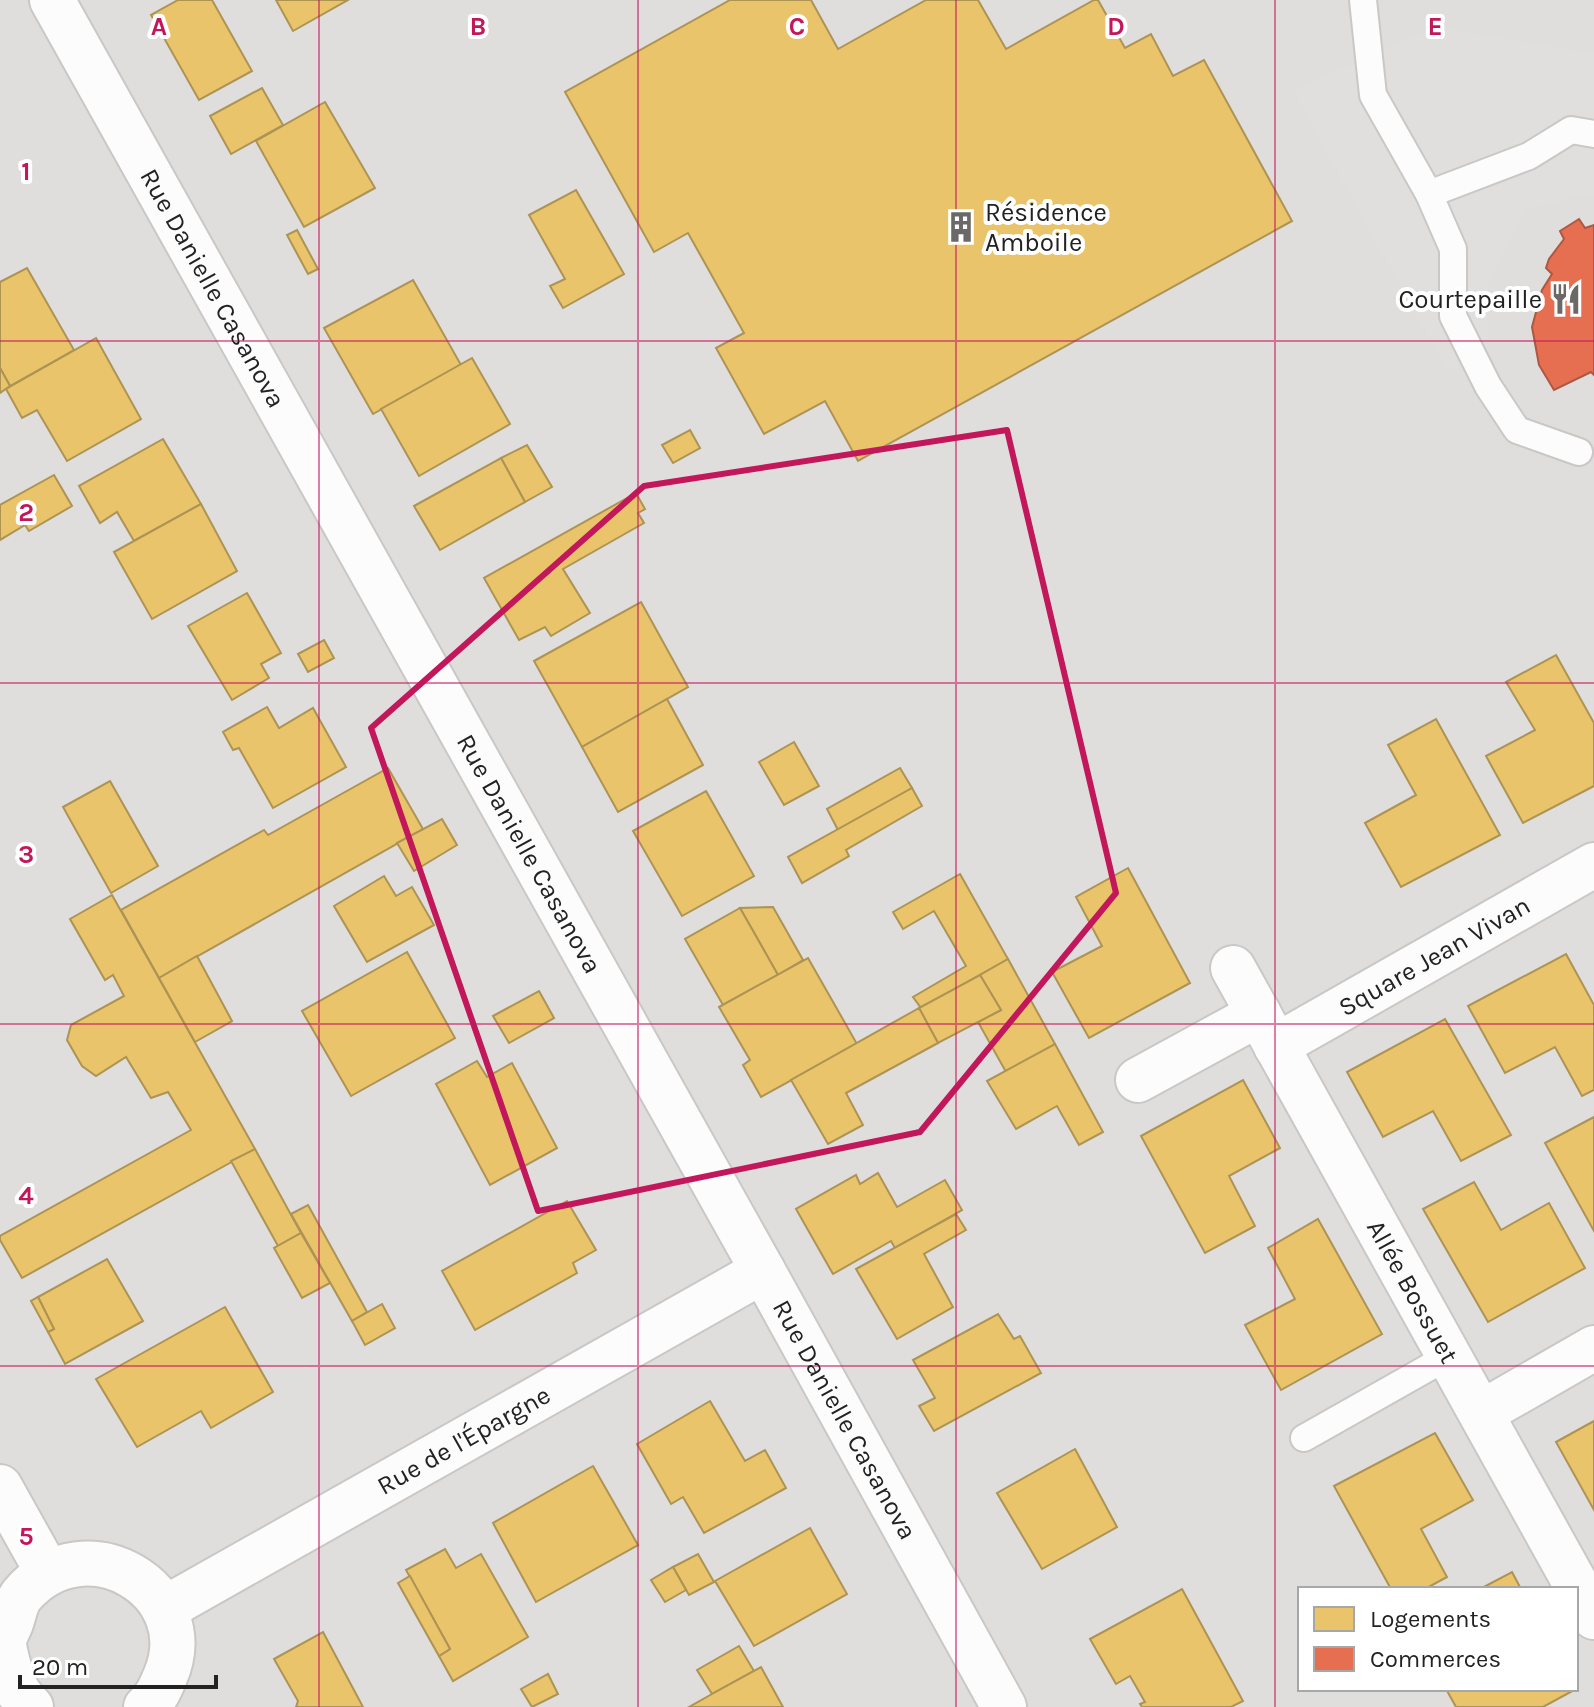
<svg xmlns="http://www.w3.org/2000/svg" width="1594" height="1707" viewBox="0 0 1594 1707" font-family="Karla,sans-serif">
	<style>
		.residential { fill: #dfdedc; fill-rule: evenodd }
		.parking { fill: #e0dfde }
		.homes { fill: #e9c46a; stroke: #ad9354; stroke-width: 2 }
		.shops { fill: #e76f51; stroke: #ac5843; stroke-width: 2 }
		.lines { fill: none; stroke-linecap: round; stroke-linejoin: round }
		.service-casing { stroke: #c9c8c7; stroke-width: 30 }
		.minor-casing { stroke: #c9c8c7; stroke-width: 48 }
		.service { stroke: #fdfcfc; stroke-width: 26 }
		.minor { stroke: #fdfcfc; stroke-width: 44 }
		.marked { fill: none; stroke: #c2185b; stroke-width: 6; stroke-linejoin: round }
		.grid { fill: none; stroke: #c2185b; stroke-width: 2; stroke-opacity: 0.55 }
		.labels { text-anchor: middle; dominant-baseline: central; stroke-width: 8; stroke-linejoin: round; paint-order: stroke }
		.poi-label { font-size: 26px; fill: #222; stroke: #fff; text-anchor: start }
		.street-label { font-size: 26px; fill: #222; stroke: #fff }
		.grid-label { font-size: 26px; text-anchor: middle; font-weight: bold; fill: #c2185b; stroke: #fff; stroke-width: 8; stroke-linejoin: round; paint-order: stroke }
	</style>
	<rect width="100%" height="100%" fill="#f0eeeb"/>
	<!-- residential -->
	<path class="residential" d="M 0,0 L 1594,0 L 1594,1707 L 0,1707 ZM 1300,1589 L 1576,1589 L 1576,1689 L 1300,1689 Z"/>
	<!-- parking -->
	<polygon class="parking" points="1435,27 1594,54 1594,194 1587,193 1526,210 1487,283 1487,346 1447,370 1293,91"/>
	<!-- homes -->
	<g class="homes">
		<polygon points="178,0 212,0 252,71 199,100 151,15"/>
		<polygon points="276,0 348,0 293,31"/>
		<polygon points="730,0 811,0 838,49 926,0 978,0 1006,49 1094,0 1098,0 1125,48 1151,34 1173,76 1204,60 1292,221 858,461 825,401 764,434 716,348 744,333 688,233 654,252 565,92"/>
		<polygon points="262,88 283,125 231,154 210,116"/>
		<polygon points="325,102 375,188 304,227 256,141"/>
		<polygon points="576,190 624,274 563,308 550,286 565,279 529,215"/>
		<polygon points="297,230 318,269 308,274 287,235"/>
		<polygon points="27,268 74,350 10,386 0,368 0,282"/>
		<polygon points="413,280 461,365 373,414 324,328"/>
		<polygon points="96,338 141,419 67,461 37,410 22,418 6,389"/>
		<polygon points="472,358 510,424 419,476 381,409"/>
		<polygon points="0,368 10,386 0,393"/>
		<polygon points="690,430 700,448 673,463 662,445"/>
		<polygon points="163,439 201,504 134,541 117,512 100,523 79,486"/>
		<polygon points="527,445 552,487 525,502 501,458"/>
		<polygon points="501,458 525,502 440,550 414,506"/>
		<polygon points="54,475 72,506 29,531 25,525 0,540 0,505"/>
		<polygon points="636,493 645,509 638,513 644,523 563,569 590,613 551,636 545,627 519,640 484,578"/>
		<polygon points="201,504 237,571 152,619 114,552"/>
		<polygon points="247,593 281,653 261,664 269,678 232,700 188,626"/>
		<polygon points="641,602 688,687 582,747 534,661"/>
		<polygon points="324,640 334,658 308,672 298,654"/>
		<polygon points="1556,655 1594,723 1594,786 1523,823 1486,756 1535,730 1506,682"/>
		<polygon points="667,699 703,765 618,812 582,747"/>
		<polygon points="267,707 279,728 313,708 346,767 273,808 239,748 233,750 223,732"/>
		<polygon points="1436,719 1500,835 1401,887 1365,823 1416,795 1388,745"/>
		<polygon points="794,742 819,786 784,805 759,762"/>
		<polygon points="388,768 423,829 159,978 121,910 264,830 268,835"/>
		<polygon points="900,768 912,788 838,830 827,809"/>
		<polygon points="110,781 158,866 111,893 63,807"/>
		<polygon points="912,788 922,806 846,850 849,856 802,883 788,857"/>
		<polygon points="706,791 754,876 682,916 633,831"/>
		<polygon points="442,819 457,845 414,871 397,843"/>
		<polygon points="1128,868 1190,983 1089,1038 1052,972 1102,946 1076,897"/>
		<polygon points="960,874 1008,959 921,1008 913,997 966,966 934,911 903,929 893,912"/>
		<polygon points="384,876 396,896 412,887 434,925 367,962 334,906"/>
		<polygon points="112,895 255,1149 22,1278 0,1240 0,1236 191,1130 168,1092 151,1098 126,1057 96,1076 82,1066 67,1040 71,1025 124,996 113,975 105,980 70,919"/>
		<polygon points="773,907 803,960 778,975 740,908"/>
		<polygon points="740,908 778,975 723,1005 685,939"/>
		<polygon points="407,952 455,1038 351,1096 302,1011"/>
		<polygon points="1566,954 1594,1005 1594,1090 1582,1096 1555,1047 1505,1073 1468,1006"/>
		<polygon points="197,956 232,1021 195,1042 159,978"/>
		<polygon points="808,958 857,1044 761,1097 743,1065 750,1060 719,1007"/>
		<polygon points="1008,959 1055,1044 1006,1072 978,1022 1001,1010 980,975"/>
		<polygon points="980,975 1001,1010 938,1043 919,1008"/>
		<polygon points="539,991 554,1018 509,1043 493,1016"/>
		<polygon points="919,1008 938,1043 846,1093 863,1125 828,1144 791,1080"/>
		<polygon points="1445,1019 1511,1135 1461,1161 1433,1111 1383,1137 1347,1072"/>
		<polygon points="1055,1044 1103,1132 1079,1145 1057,1106 1016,1129 987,1081"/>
		<polygon points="477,1061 487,1077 512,1063 557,1148 490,1185 436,1084"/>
		<polygon points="1243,1080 1280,1148 1229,1176 1255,1226 1205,1253 1141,1136"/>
		<polygon points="1594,1117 1594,1231 1545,1143"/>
		<polygon points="255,1149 301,1233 278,1246 231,1161"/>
		<polygon points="878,1173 897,1207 945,1180 962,1210 895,1248 891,1241 833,1274 796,1209 856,1175 860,1184"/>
		<polygon points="1474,1182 1501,1230 1549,1203 1585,1268 1488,1322 1423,1209"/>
		<polygon points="567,1201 596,1250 573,1263 577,1273 475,1330 442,1271"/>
		<polygon points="308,1205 367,1312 352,1321 291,1214"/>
		<polygon points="956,1214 966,1230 924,1254 953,1307 897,1339 856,1269"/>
		<polygon points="1318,1219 1382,1334 1281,1390 1245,1325 1295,1299 1268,1248"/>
		<polygon points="301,1233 330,1283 302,1298 274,1248"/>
		<polygon points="107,1259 143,1321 65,1364 48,1332 54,1329 38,1297"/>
		<polygon points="38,1297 54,1329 48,1332 31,1301"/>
		<polygon points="382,1304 395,1328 365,1345 352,1321"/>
		<polygon points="225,1307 273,1392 211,1428 201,1411 137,1447 96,1379"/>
		<polygon points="998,1314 1014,1339 1020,1336 1041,1373 934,1431 919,1406 935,1398 913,1360"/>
		<polygon points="710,1401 745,1461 765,1450 786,1488 704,1533 683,1497 671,1504 637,1444"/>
		<polygon points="1594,1421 1594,1510 1556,1442"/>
		<polygon points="1435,1433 1473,1500 1421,1529 1447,1577 1425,1589 1391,1589 1334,1486"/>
		<polygon points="1075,1449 1117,1527 1042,1569 997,1493"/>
		<polygon points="593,1466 638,1545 536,1602 493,1523"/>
		<polygon points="810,1528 847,1594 754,1646 715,1581"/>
		<polygon points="445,1549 456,1568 481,1554 528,1637 453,1681 439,1656 450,1649 406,1570"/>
		<polygon points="698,1554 714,1582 689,1595 673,1567"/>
		<polygon points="673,1567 686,1590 665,1602 651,1580"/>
		<polygon points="1512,1572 1521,1589 1480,1589"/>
		<polygon points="410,1576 450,1649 439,1656 398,1583"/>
		<polygon points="1182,1589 1243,1701 1231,1707 1142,1707 1140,1704 1145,1702 1130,1676 1116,1684 1090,1639"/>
		<polygon points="323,1632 363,1707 296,1707 298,1701 274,1659"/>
		<polygon points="739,1646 754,1671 712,1694 697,1670"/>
		<polygon points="761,1667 783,1707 689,1707 712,1694"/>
		<polygon points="548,1674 558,1694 532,1707 521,1689"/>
		<polygon points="1446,1689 1576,1689 1543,1707 1456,1707"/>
	</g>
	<!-- shops -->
	<polygon class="shops" points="1579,219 1585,228 1594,225 1594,375 1591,372 1554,390 1539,365 1532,327 1542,290 1552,274 1546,268 1549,259 1564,239 1560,231"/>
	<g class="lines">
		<defs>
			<g id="service">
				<polyline points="1363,0 1373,95 1429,194 1529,156 1571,130 1594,134"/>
				<polyline points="1429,194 1453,249 1453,316 1488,386 1517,430 1579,452"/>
				<polyline points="1304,1438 1449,1356"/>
			</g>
			<g id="minor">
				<path id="s1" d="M 52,0 L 763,1271 L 1004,1707"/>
				<path id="s2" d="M 1233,968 L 1594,1617"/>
				<path id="s3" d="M 1276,1046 L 1594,865"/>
				<polyline points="1138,1080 1259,1014"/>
				<polyline points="1481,1413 1594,1348"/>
				<polyline points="0,1487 48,1573"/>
				<path id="s4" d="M 164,1609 L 763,1271"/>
				<path d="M 31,1707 C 27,1703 22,1698 19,1693 C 14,1687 3,1649 4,1641 C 5,1635 9,1628 11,1623 C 14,1615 16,1602 22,1595 C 85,1521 203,1590 165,1677 C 160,1689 156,1698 146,1707"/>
			</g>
		</defs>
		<!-- service casing -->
		<use href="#service" class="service-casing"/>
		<!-- minor casing -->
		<use href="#minor" class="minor-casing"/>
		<!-- service -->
		<use href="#service" class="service"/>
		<!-- minor -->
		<use href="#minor" class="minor"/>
	</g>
	<!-- marked area -->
	<path class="marked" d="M 1007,430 L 1116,893 L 920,1132 L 538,1211 L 371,728 L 644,486 Z"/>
	<!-- grid -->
	<path class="grid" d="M 319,0 L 319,1707M 638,0 L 638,1707M 956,0 L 956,1707M 1275,0 L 1275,1707M 0,341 L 1594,341M 0,683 L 1594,683M 0,1024 L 1594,1024M 0,1366 L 1594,1366"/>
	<!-- icons -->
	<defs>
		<symbol id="building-bare" viewBox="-9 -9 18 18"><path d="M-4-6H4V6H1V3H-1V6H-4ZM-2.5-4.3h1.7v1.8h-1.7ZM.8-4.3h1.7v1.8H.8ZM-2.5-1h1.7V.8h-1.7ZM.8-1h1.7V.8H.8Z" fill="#6a6968" stroke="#fff" stroke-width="2.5" paint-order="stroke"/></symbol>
		<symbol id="restaurant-bare" viewBox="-9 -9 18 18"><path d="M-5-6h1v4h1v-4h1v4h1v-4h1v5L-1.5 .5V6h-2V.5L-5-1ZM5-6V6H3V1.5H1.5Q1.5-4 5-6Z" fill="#6a6968" stroke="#fff" stroke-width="2.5" paint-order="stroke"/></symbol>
	</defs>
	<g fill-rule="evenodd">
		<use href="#building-bare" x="939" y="205" width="44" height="44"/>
		<use href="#restaurant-bare" x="1544" y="277" width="44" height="44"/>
	</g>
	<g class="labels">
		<!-- poi labels -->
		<g class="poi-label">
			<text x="985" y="212">Résidence<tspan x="985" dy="30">Amboile</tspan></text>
			<text x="1542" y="299" text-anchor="end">Courtepaille</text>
		</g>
		<!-- street labels -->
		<g class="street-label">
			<text stroke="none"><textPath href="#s1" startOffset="330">Rue Danielle Casanova</textPath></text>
			<text stroke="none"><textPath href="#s1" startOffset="978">Rue Danielle Casanova</textPath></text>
			<text stroke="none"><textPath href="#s3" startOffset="182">Square Jean Vivan</textPath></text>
			<text stroke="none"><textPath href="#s2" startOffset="370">Allée Bossuet</textPath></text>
			<text stroke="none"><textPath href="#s1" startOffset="1626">Rue Danielle Casanova</textPath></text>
			<text stroke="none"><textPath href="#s4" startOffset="344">Rue de l'Épargne</textPath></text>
		</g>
	</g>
	<g class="grid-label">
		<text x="159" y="35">A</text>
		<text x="478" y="35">B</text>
		<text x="797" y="35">C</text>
		<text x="1116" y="35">D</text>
		<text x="1435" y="35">E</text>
		<text x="26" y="180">1</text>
		<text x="26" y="521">2</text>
		<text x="26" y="863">3</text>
		<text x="26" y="1204">4</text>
		<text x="26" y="1545">5</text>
	</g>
	<!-- legend -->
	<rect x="1298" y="1587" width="280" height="104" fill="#ffffff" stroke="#a7a7a7" stroke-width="2"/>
	<rect x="1314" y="1607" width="40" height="24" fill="#e9c46a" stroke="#a7a7a7" stroke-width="2"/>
	<text x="1370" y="1627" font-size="24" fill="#222222">Logements</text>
	<rect x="1314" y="1647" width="40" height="24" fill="#e76f51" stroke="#a7a7a7" stroke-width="2"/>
	<text x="1370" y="1667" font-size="24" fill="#222222">Commerces</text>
	<!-- scale -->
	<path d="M20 1675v12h196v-12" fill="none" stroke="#222222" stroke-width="4"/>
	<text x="32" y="1675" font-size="24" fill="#222222" stroke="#ffffff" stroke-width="6" paint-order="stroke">20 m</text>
</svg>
